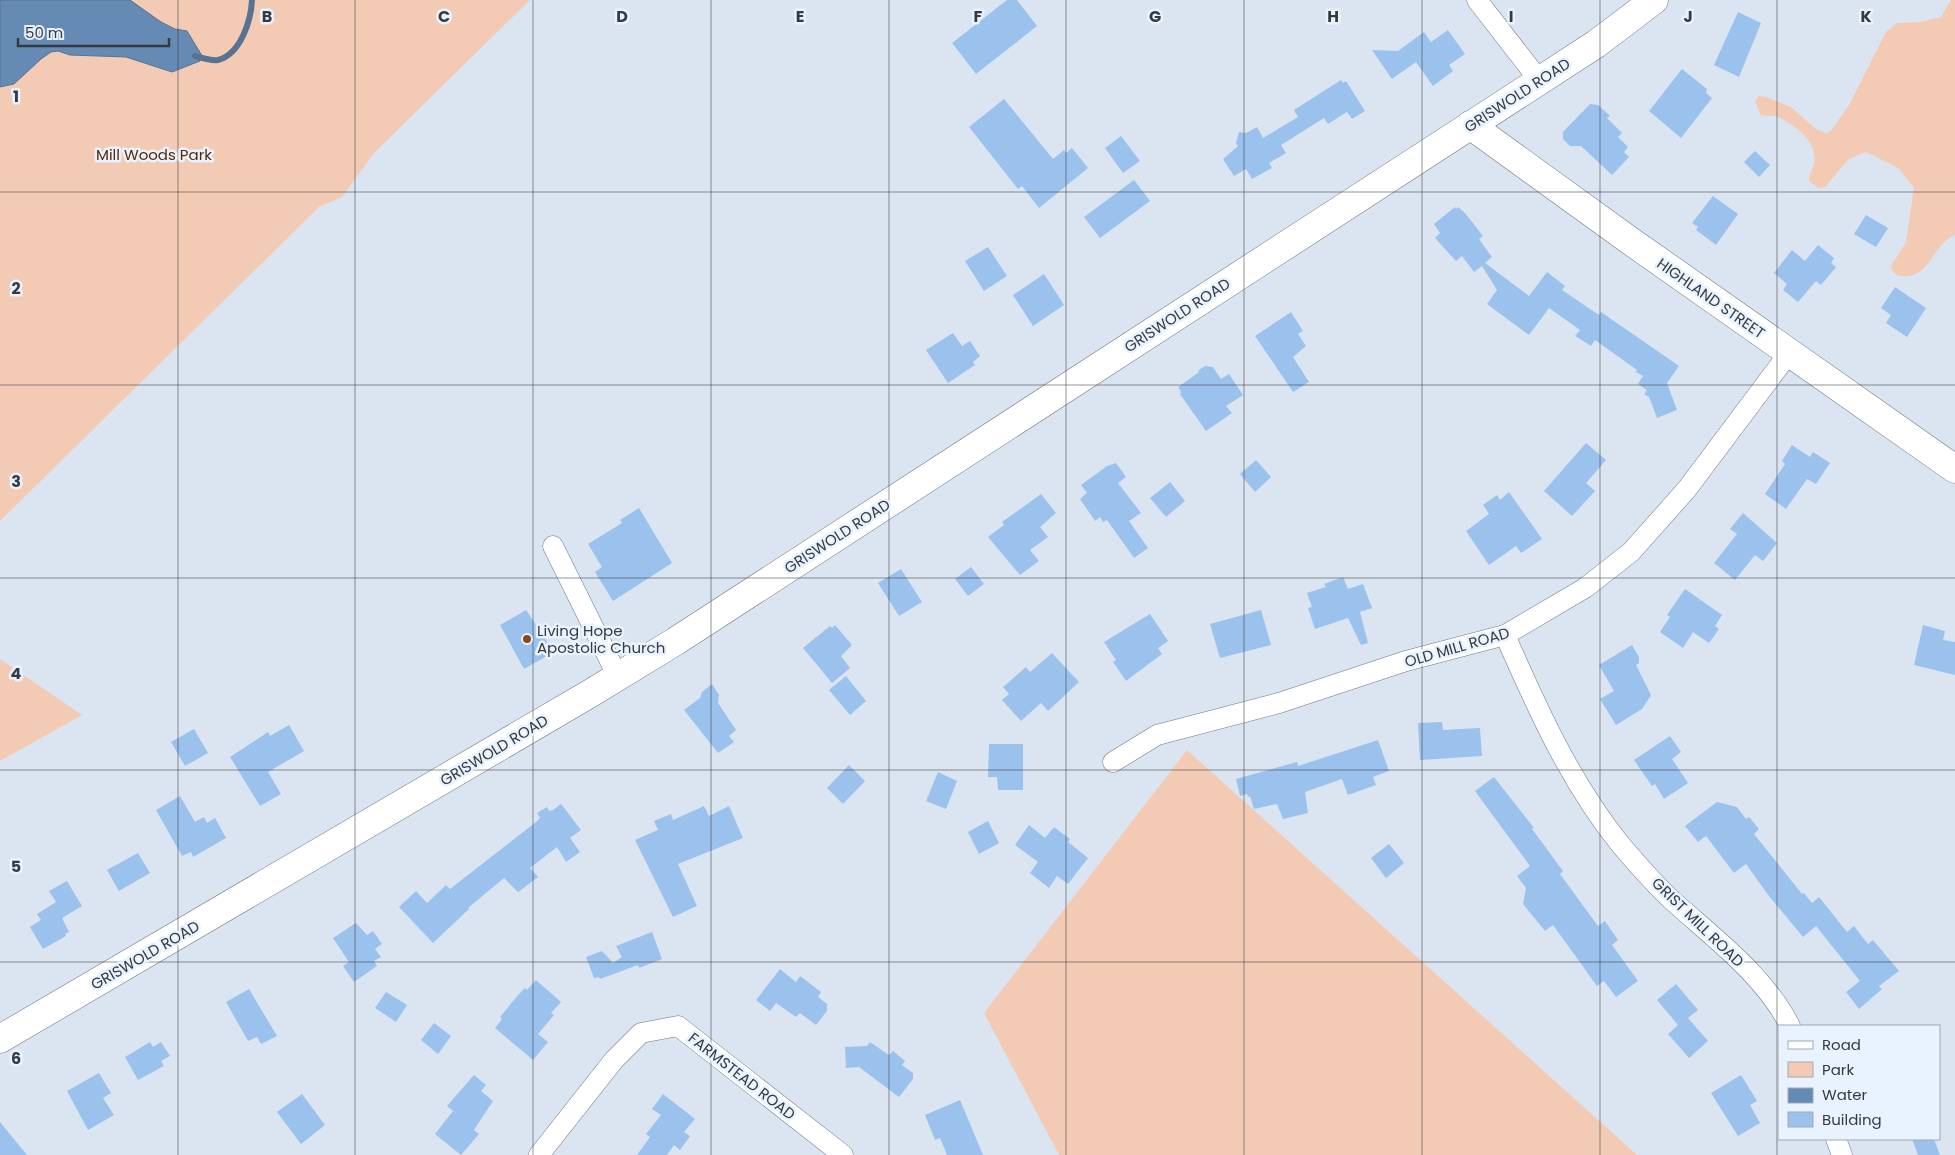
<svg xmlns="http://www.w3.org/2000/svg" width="1955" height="1155" viewBox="0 0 1955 1155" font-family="Poppins,sans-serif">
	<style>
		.green { fill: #f3cbb5 }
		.water { fill: #658bb4; stroke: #577391 }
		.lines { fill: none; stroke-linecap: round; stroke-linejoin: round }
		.stream { stroke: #577391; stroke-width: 6 }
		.building { fill: #9bc2ed }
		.street-casing { stroke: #6f7882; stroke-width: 21 }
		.secondary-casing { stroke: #6f7882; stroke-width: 29 }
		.street { stroke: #fff; stroke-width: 20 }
		.secondary { stroke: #fff; stroke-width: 28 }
		.grid { fill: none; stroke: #363a3f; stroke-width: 1; stroke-opacity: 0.55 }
		.poi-dot { fill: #8a4719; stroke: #e8f3ff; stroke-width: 2 }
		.labels { text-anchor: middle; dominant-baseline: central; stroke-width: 5; stroke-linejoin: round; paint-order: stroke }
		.street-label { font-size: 15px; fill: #363a3f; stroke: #e8f3ff }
		.park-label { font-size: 15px; fill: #582804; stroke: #e8f3ff }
		.poi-label { font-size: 15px; fill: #363a3f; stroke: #e8f3ff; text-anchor: start }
		.grid-label { font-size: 16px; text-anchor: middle; font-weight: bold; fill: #363a3f; stroke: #e8f3ff; stroke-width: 5; stroke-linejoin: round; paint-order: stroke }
	</style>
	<rect width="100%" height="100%" fill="#dbe5f1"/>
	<!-- green -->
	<g class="green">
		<polygon points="0,0 530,0 374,153 342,197 319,207 0,521"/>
		<path d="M 1951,0 L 1955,0 L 1955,235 C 1932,244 1930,280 1901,276 C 1895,275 1892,272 1891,266 L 1906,242 L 1914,188 L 1898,168 L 1866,152 L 1849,159 L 1825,187 L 1818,188 L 1809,181 C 1809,174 1813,169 1814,163 C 1818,140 1795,126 1778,117 C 1772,114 1766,118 1760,114 L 1755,101 L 1759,96 L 1766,97 L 1791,107 L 1816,129 L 1826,133 L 1830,132 L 1849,105 L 1886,32 L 1897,23 L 1920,22 L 1941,17 Z"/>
		<polygon points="0,659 82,715 0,761"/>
		<polygon points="1187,750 1637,1155 1059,1155 984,1013"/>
	</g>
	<!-- water -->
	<polygon class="water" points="0,0 130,0 161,22 175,29 187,31 201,54 200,61 172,72 126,57 70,55 58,51 51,52 41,59 14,84 0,87"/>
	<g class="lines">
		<!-- stream -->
		<path class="stream" d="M 195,56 C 202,58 210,61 218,60 C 241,54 251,20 252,0"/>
	</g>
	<!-- building -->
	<g class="building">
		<polygon points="1007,0 1017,0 1037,26 976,74 952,43"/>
		<polygon points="1738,12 1761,23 1739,77 1714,65"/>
		<polygon points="1448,30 1465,54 1449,65 1453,71 1433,86 1416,62 1392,79 1372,50 1398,51 1424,32 1431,42"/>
		<polygon points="1682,69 1707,89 1706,93 1712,98 1681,138 1649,111"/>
		<polygon points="1341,80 1343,83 1346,81 1365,111 1352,119 1347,112 1328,124 1324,118 1281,145 1286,153 1269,163 1272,168 1252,179 1246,169 1234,176 1223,159 1238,146 1236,143 1239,132 1246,133 1257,127 1263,138 1298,117 1294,110"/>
		<polygon points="1004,99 1053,159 1064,150 1066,153 1072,148 1088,168 1039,208 1022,186 1018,189 969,127"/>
		<polygon points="1590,104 1598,105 1610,116 1607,118 1622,133 1618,137 1628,147 1624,152 1629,157 1612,175 1581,146 1570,146 1563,139 1563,132"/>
		<polygon points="1121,136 1140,161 1123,173 1105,148"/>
		<polygon points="1755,151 1770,165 1759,177 1744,162"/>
		<polygon points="1134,180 1150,201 1100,238 1084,217"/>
		<polygon points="1713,196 1738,214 1716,245 1696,230 1698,227 1692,223"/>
		<polygon points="1455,207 1456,209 1458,207 1465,213 1483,236 1479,239 1492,257 1485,263 1529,296 1547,272 1565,286 1562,290 1599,315 1601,312 1679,366 1667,383 1677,410 1657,418 1649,397 1644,394 1647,390 1638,384 1643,376 1636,372 1637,370 1595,340 1591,346 1575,336 1580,330 1549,308 1529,335 1487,304 1497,290 1482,266 1474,272 1462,256 1456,261 1435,238 1440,233 1434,224"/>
		<polygon points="1866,215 1888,228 1876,247 1854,234"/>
		<polygon points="1818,245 1834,258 1831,263 1836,267 1821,285 1816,281 1798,302 1783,290 1787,284 1774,273 1792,250 1805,261"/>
		<polygon points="988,247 1007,276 984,291 965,261"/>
		<polygon points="1044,274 1064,305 1033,326 1013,295"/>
		<polygon points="1895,287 1926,308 1907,337 1886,323 1891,315 1881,308"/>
		<polygon points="1291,312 1303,331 1298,334 1306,346 1293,357 1309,382 1293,392 1255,336"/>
		<polygon points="953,333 962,346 970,341 980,356 973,362 975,365 948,383 926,350"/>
		<polygon points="1205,366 1213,367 1221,379 1229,374 1243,395 1226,406 1232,413 1206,431 1180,394 1181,392 1178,387 1198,373 1199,370"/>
		<polygon points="1586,443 1606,460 1586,483 1595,491 1572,516 1544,491"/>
		<polygon points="1792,445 1810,457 1813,452 1830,463 1816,484 1807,479 1786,509 1765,494 1785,464 1782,461"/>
		<polygon points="1256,460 1271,477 1255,492 1240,474"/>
		<polygon points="1116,463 1126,477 1118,483 1141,513 1129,521 1148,548 1134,558 1107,520 1103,522 1100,517 1095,521 1080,499 1087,493 1081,485 1107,466"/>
		<polygon points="1170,482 1185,501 1166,517 1150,498"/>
		<polygon points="1509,492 1542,539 1521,553 1516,546 1489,565 1466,531 1489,514 1483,505 1497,495 1500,500"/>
		<polygon points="1041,494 1056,513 1040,527 1048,537 1030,550 1039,561 1020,575 988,537 1004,525 1002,522"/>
		<polygon points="639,508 672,563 613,601 595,572 602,567 588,544 622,523 620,520"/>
		<polygon points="1743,513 1777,543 1763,561 1755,555 1735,580 1714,563 1737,534 1730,529"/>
		<polygon points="971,567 984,584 968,596 955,579"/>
		<polygon points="901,569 922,602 899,616 878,583"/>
		<polygon points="1343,577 1348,589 1363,584 1372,608 1360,612 1368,643 1361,645 1348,618 1315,629 1308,608 1312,607 1307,593 1326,587 1324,584"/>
		<polygon points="1685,589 1722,615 1715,626 1719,629 1709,643 1693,632 1683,648 1660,632 1670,617 1667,615"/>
		<polygon points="526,610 554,652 524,669 500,625"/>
		<polygon points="1261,610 1271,645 1220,658 1210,624"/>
		<polygon points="1150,614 1168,641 1158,648 1162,654 1126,681 1113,662 1116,660 1104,642"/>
		<polygon points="835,625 852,645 841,656 850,668 832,683 803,648 830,626 832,628"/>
		<polygon points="1923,625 1945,631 1943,640 1955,642 1955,675 1914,665"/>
		<polygon points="1632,645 1639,657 1639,663 1636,665 1651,695 1642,709 1616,725 1600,699 1614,691 1599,665"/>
		<polygon points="1052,653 1079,682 1048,711 1041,703 1021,721 1002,700 1009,694 1003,687 1026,667 1030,672"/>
		<polygon points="846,676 866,701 850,715 829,690"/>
		<polygon points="712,684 719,695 718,703 736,730 729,736 734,742 718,753 684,710 700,698 702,692"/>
		<polygon points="1442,722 1443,730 1480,728 1482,756 1420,760 1418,723"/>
		<polygon points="289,725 304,751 268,772 281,794 260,806 230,757 268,732 270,736"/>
		<polygon points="194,729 208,753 185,766 171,742"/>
		<polygon points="1670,736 1681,752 1672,759 1688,783 1664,799 1655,784 1652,786 1634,760"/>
		<polygon points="1378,740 1389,771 1373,777 1376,785 1348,795 1342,779 1305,792 1308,813 1283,819 1277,804 1254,809 1250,796 1248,797 1247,794 1240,796 1236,779 1297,762 1298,766"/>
		<polygon points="989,744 1023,744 1023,790 998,790 997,777 988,777"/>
		<polygon points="849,765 865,781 843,804 827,788"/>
		<polygon points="938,772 957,781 946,809 926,801"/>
		<polygon points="1494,777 1534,828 1532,829 1563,871 1560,874 1598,926 1605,921 1618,940 1612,945 1638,981 1616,997 1604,981 1597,986 1553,925 1545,931 1523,904 1526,888 1517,876 1530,866 1475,791"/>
		<polygon points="180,796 195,822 204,817 207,823 215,818 226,838 193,857 191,852 182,856 156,810"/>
		<polygon points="1717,802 1737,807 1746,819 1749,817 1759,829 1754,834 1802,894 1804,893 1812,903 1819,897 1847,932 1854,926 1868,944 1873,940 1899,971 1879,986 1882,989 1859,1009 1846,992 1860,981 1816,926 1803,937 1769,896 1746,864 1734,873 1706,836 1698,842 1685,826"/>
		<polygon points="561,804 581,830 570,838 580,852 566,862 557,847 530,868 538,877 518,892 504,878 468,908 469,909 433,943 399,907 416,891 427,903 446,885 450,889 536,822 540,818 537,813 547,807 549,811 553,810"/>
		<polygon points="704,806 709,816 729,806 743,838 678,864 697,906 673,917 635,840 658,830 654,821 671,814 673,820"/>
		<polygon points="988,821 999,843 979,854 968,832"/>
		<polygon points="1029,825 1045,838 1054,827 1070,839 1068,842 1088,858 1068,884 1057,876 1049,888 1030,873 1038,862 1015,845"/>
		<polygon points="1389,844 1404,863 1386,878 1371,858"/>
		<polygon points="138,853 150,873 119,891 107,870"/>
		<polygon points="67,881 82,906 62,918 69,932 65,934 66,936 43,949 30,927 41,920 37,914 56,902 49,891"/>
		<polygon points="356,923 367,935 373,931 382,944 375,949 381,957 374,961 377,966 354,982 343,966 349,962 333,938"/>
		<polygon points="652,932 662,959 639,968 638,965 600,979 599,977 594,978 586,957 602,951 613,963 622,957 616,946"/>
		<polygon points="780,969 796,982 800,976 821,992 818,997 827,1004 827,1011 816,1025 800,1013 796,1017 776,1003 770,1011 756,1000"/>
		<polygon points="536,980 561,1002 551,1013 554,1015 538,1034 548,1042 533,1060 495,1028 502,1019 500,1017 519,994 525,988 527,990"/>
		<polygon points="1676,984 1698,1010 1688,1018 1708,1041 1689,1058 1668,1034 1678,1025 1657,1000"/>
		<polygon points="249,989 277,1036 261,1044 257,1037 248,1041 226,1002"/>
		<polygon points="386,992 407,1005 396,1022 375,1008"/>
		<polygon points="434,1023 451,1036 438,1054 421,1040"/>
		<polygon points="150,1042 153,1047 161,1042 170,1056 161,1061 164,1066 138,1080 125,1057"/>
		<polygon points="870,1042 889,1055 893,1051 905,1061 902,1065 913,1073 913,1079 899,1097 859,1067 846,1068 845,1047 867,1046"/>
		<polygon points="99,1073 111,1093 103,1098 114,1115 88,1130 67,1091"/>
		<polygon points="474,1075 486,1085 481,1091 493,1101 474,1130 479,1134 461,1155 435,1134 453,1111 447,1106"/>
		<polygon points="1741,1075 1757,1101 1750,1105 1760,1123 1738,1136 1711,1093"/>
		<polygon points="302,1094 325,1125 301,1144 277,1112"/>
		<polygon points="663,1094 695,1119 684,1132 690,1136 680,1150 674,1145 667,1155 637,1155 650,1137 646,1134 661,1115 652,1109"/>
		<polygon points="960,1100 983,1155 947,1155 940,1138 935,1140 925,1115"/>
		<polygon points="0,1122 27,1155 0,1155"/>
		<polygon points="1912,1139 1934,1139 1940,1155 1918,1155"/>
	</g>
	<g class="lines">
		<defs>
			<g id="street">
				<polyline points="1477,0 1539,80"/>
				<polyline points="553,546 618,677"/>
				<path d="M 1505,635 C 1537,708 1570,782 1620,844 C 1637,864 1655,885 1674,902 C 1715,939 1765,976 1790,1026"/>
				<polyline points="1113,762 1157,735 1279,703 1406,661 1505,635 1585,588 1631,552 1687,489 1789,353"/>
				<polyline points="1836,1139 1842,1155"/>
				<polyline points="539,1155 614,1060 641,1033 678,1026 843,1155"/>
			</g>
			<g id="secondary">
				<polyline points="1470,125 1629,240 1955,469"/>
				<polyline points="0,1039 591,693 676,641 1596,44 1654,0"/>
			</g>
		</defs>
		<!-- street casing -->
		<use href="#street" class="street-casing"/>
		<!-- secondary casing -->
		<use href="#secondary" class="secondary-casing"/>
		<!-- street -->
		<use href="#street" class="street"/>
		<!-- secondary -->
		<use href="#secondary" class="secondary"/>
	</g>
	<!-- grid -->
	<path class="grid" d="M 178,0 L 178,1155M 355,0 L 355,1155M 533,0 L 533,1155M 711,0 L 711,1155M 889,0 L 889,1155M 1066,0 L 1066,1155M 1244,0 L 1244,1155M 1422,0 L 1422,1155M 1600,0 L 1600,1155M 1777,0 L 1777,1155M 0,192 L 1955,192M 0,385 L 1955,385M 0,578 L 1955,578M 0,770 L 1955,770M 0,962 L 1955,962"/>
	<!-- markers -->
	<circle class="poi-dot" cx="527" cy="639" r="5"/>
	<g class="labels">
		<!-- street labels -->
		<g class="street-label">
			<text transform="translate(1517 95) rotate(-33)">GRISWOLD ROAD</text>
			<text transform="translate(1711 298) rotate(35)">HIGHLAND STREET</text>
			<text transform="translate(1177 315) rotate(-33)">GRISWOLD ROAD</text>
			<text transform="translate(837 536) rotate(-33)">GRISWOLD ROAD</text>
			<text transform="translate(1457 647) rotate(-16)">OLD MILL ROAD</text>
			<text transform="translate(494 750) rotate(-31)">GRISWOLD ROAD</text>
			<text transform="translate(1698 922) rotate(44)">GRIST MILL ROAD</text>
			<text transform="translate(145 955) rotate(-30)">GRISWOLD ROAD</text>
			<text transform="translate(742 1076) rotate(38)">FARMSTEAD ROAD</text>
		</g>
		<!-- park labels -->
		<g class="park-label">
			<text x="154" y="154">Mill Woods Park</text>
		</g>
		<!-- poi labels -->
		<g class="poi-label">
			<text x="537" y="630">Living Hope<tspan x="537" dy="17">Apostolic Church</tspan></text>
		</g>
	</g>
	<g class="grid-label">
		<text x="267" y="22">B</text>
		<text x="444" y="22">C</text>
		<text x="622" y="22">D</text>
		<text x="800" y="22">E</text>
		<text x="978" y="22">F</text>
		<text x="1155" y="22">G</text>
		<text x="1333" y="22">H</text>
		<text x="1511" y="22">I</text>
		<text x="1688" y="22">J</text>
		<text x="1866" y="22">K</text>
		<text x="16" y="102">1</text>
		<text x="16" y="294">2</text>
		<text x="16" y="487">3</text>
		<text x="16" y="679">4</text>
		<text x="16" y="872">5</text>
		<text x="16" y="1064">6</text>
	</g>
	<!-- legend -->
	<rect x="1778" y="1025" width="162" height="115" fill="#e8f3ff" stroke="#a1a9b2"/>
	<rect x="1788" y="1041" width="25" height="8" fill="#ffffff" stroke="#a1a9b2"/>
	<text x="1822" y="1050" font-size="15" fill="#363a3f">Road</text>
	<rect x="1788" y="1062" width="25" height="15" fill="#f3cbb5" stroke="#a1a9b2"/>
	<text x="1822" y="1075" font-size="15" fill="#363a3f">Park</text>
	<rect x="1788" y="1088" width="25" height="15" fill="#658bb4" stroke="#a1a9b2"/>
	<text x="1822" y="1100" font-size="15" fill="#363a3f">Water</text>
	<rect x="1788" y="1112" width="25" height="15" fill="#9bc2ed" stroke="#a1a9b2"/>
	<text x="1822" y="1125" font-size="15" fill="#363a3f">Building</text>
	<!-- scale -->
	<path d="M18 38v8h151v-8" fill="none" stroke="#363a3f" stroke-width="2.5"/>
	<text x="25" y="38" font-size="15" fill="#363a3f" stroke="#e8f3ff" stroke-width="4" paint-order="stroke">50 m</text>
</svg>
